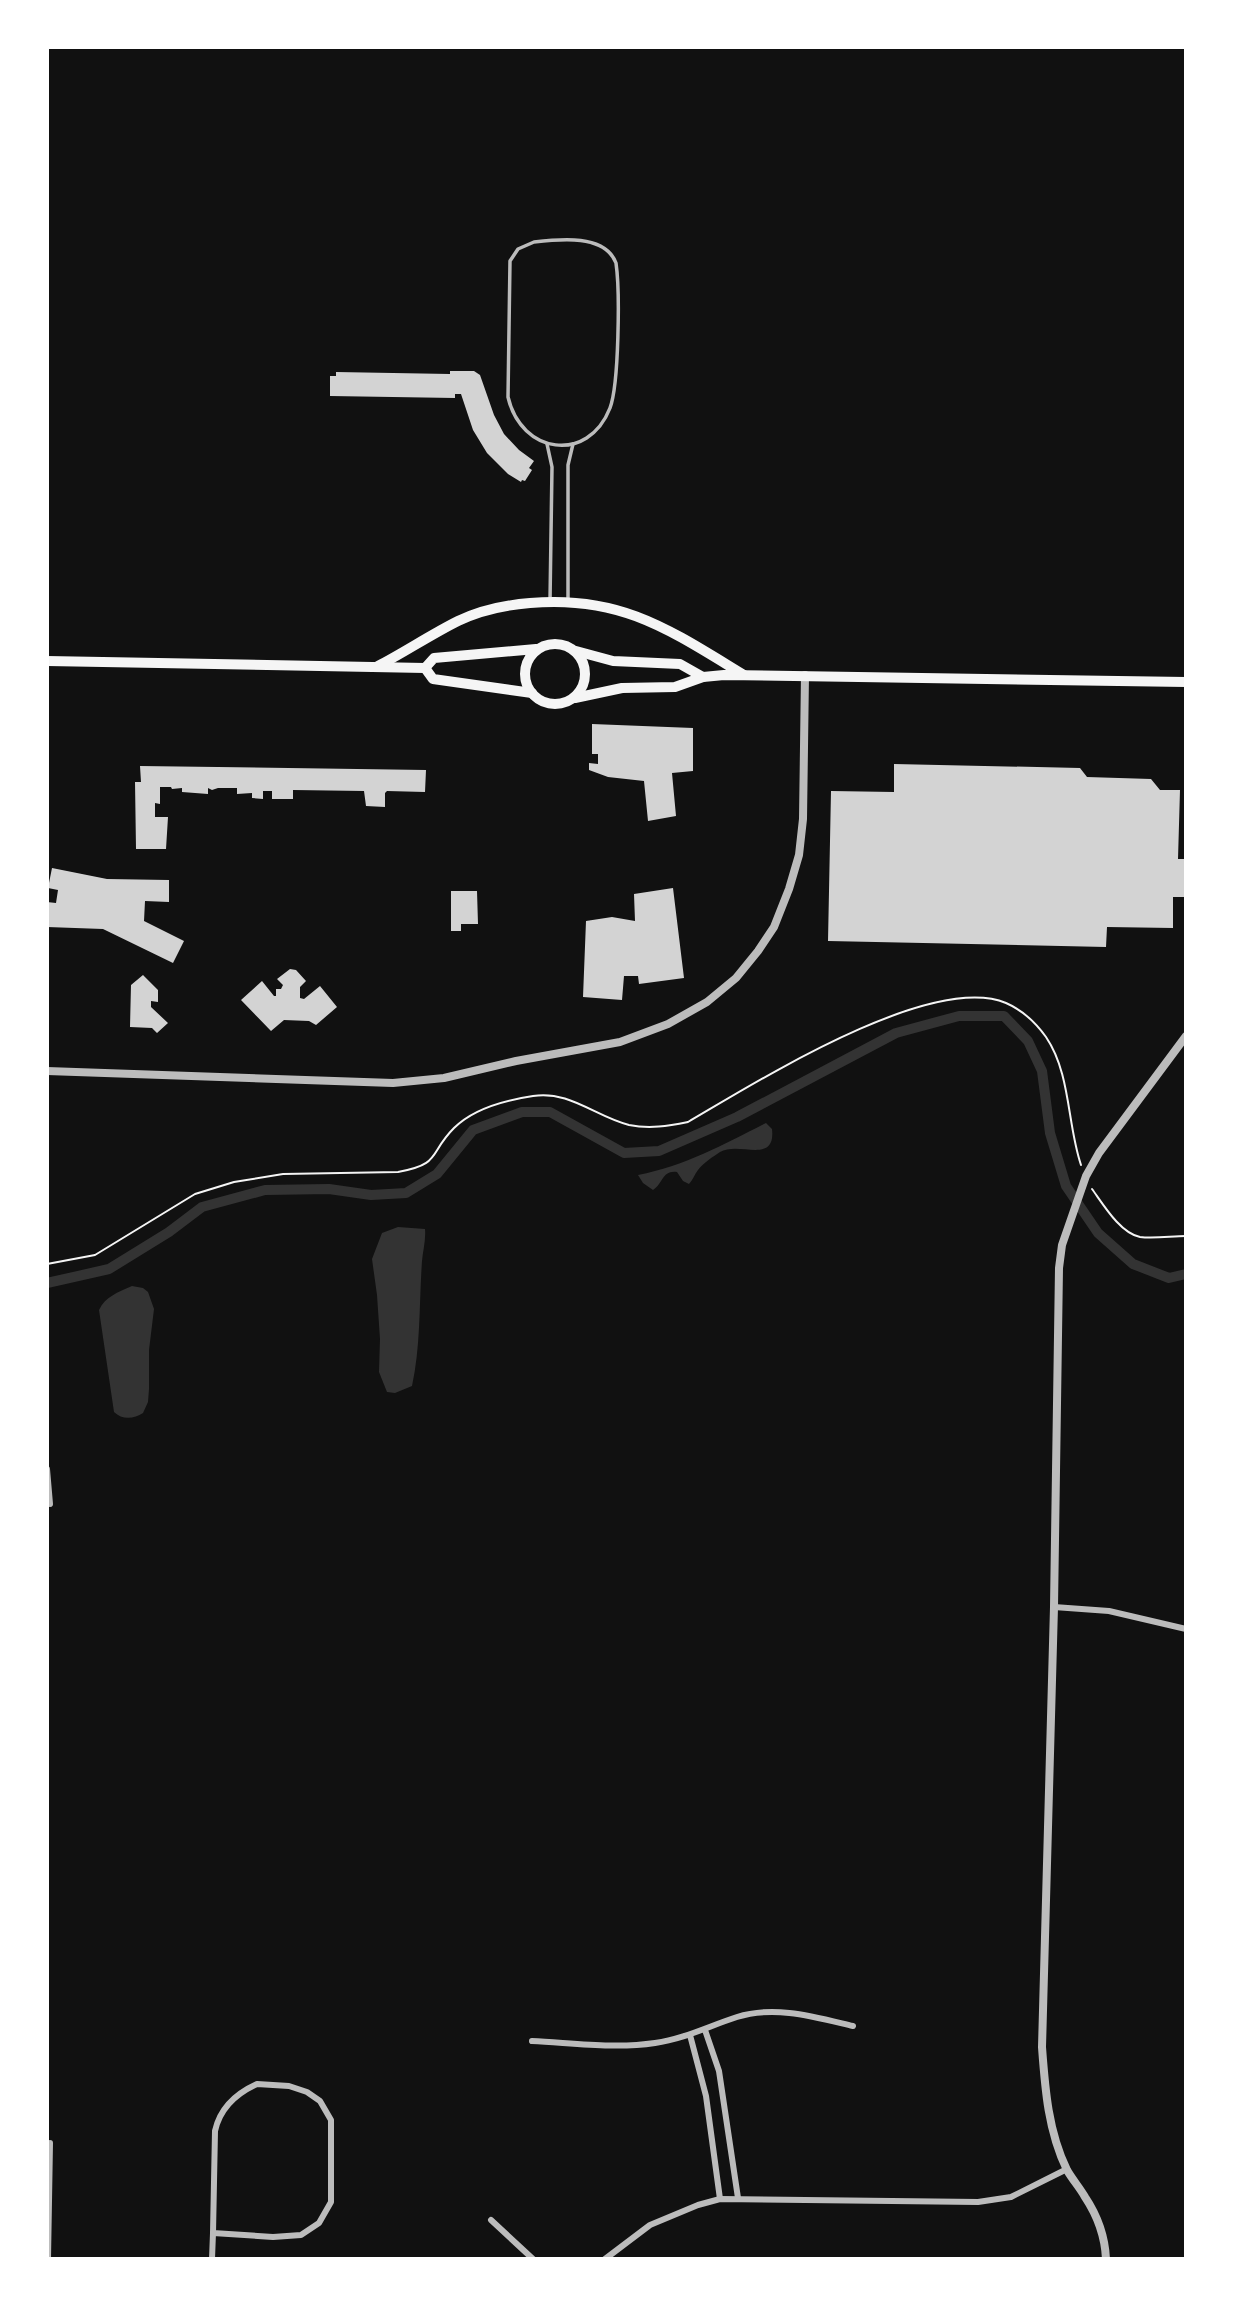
<svg xmlns="http://www.w3.org/2000/svg" width="1233" height="2306" viewBox="0 0 1233 2306" font-family="'Sofia Sans Condensed',sans-serif">
	<style>
		.water { fill: #333 }
		.lines { fill: none; stroke-linecap: round; stroke-linejoin: round }
		.canal { stroke: #333; stroke-width: 10 }
		.building { fill: #d3d3d3 }
		.path { stroke: #f5f5f5; stroke-width: 2 }
		.service { stroke: #bcbcbc; stroke-width: 3.5 }
		.minor { stroke: #bcbcbc; stroke-width: 6 }
		.tertiary { stroke: #bcbcbc; stroke-width: 8 }
		.primary { stroke: #f5f5f5; stroke-width: 10 }
	</style>
	<rect width="100%" height="100%" fill="#111"/>
	<!-- water -->
	<g class="water">
		<path d="M 766,1123 L 772,1129 C 776,1165 739,1141 720,1152 C 714,1156 702,1164 698,1170 C 694,1175 693,1180 689,1184 L 683,1181 L 677,1172 C 662,1170 663,1184 653,1190 L 643,1183 L 638,1175 C 685,1166 724,1144 766,1123 Z"/>
		<path d="M 398,1227 L 425,1229 C 426,1240 423,1250 422,1261 C 419,1303 421,1345 412,1386 L 395,1393 L 387,1392 L 379,1372 L 380,1339 L 377,1295 L 372,1259 L 382,1233 Z"/>
		<path d="M 132,1286 L 143,1288 L 148,1292 L 154,1309 L 149,1350 L 149,1389 L 148,1402 L 143,1413 C 134,1419 122,1420 114,1412 L 99,1310 C 105,1297 118,1292 132,1286 Z"/>
	</g>
	<g class="lines">
		<!-- canal -->
		<polyline class="canal" points="47,1283 109,1269 169,1232 202,1207 265,1190 329,1189 371,1195 406,1193 437,1174 473,1130 522,1112 550,1112 624,1153 659,1151 737,1117 896,1033 959,1016 1004,1016 1028,1041 1042,1071 1050,1133 1066,1186 1098,1233 1133,1264 1169,1278 1186,1274"/>
	</g>
	<!-- building -->
	<g class="building">
		<polygon points="450,371 474,371 480,375 494,415 504,434 519,450 534,461 529,468 532,470 525,481 522,480 521,482 508,474 487,453 473,430 461,394 455,394 455,398 330,396 330,376 336,376 336,372 450,374"/>
		<polygon points="592,724 693,728 693,771 672,773 676,816 648,821 644,781 608,777 589,770 589,763 598,764 598,754 592,754"/>
		<polygon points="894,764 1080,768 1087,777 1151,779 1160,790 1180,790 1178,859 1186,859 1186,897 1173,897 1173,928 1107,927 1106,947 828,941 831,791 894,792"/>
		<polygon points="140,766 426,770 425,792 387,791 385,793 385,807 366,806 364,791 293,790 293,799 272,799 272,791 263,791 263,799 252,798 252,793 237,794 237,788 218,788 212,790 208,788 208,794 182,792 182,788 172,789 171,787 160,787 160,804 155,803 155,817 168,817 166,849 136,849 135,782 141,782"/>
		<polygon points="52,868 107,879 169,880 169,902 145,901 144,921 184,941 173,963 103,929 47,927 47,902 56,903 58,890 48,888"/>
		<polygon points="673,888 684,978 639,984 638,976 624,976 622,1000 583,997 586,921 612,917 635,921 634,894"/>
		<polygon points="451,891 477,891 478,924 461,924 461,931 451,931"/>
		<polygon points="290,969 296,970 306,981 300,987 300,998 304,999 320,986 337,1007 316,1025 309,1021 284,1020 271,1031 241,1000 262,981 274,996 276,996 276,989 281,989 283,985 277,979"/>
		<polygon points="143,975 158,990 158,1002 151,1001 151,1007 168,1023 157,1033 152,1028 130,1027 131,985"/>
	</g>
	<g class="lines">
		<!-- path -->
		<g class="path">
			<path d="M 1092,1189 C 1103,1204 1120,1233 1140,1237 C 1154,1239 1172,1236 1186,1236"/>
			<path d="M 47,1264 L 95,1255 L 195,1194 L 234,1182 L 283,1174 L 398,1172 C 442,1164 428,1154 454,1128 C 473,1109 506,1100 533,1096 C 569,1090 596,1117 629,1125 C 650,1129 668,1126 688,1122 C 755,1083 930,972 1006,1003 C 1022,1010 1036,1023 1046,1037 C 1071,1074 1067,1124 1081,1165"/>
		</g>
		<!-- service -->
		<g class="service">
			<path d="M 534,242 C 560,239 605,234 616,263 C 620,291 619,384 610,408 C 588,464 521,454 508,397 L 510,261 L 518,249 Z"/>
			<polyline points="547,444 552,467 550,601"/>
			<polyline points="568,599 568,465 573,444"/>
		</g>
		<!-- minor -->
		<g class="minor">
			<polyline points="47,1469 50,1504"/>
			<polyline points="1054,1607 1109,1611 1186,1629"/>
			<polyline points="705,2030 719,2071 738,2198"/>
			<polyline points="690,2035 706,2096 720,2199"/>
			<path d="M 532,2041 C 573,2043 615,2049 655,2043 C 684,2039 709,2026 737,2017 C 775,2005 815,2017 853,2026"/>
			<path d="M 257,2084 L 289,2086 L 307,2092 L 320,2101 L 331,2120 L 331,2202 L 319,2223 L 301,2235 L 273,2237 L 213,2233 L 215,2131 C 220,2108 235,2094 257,2084 Z"/>
			<polyline points="491,2220 533,2259"/>
			<polyline points="48,2259 50,2143"/>
			<polyline points="212,2259 213,2233"/>
			<polyline points="605,2259 650,2225 698,2205 720,2199 978,2202 1011,2197 1067,2169"/>
		</g>
		<!-- tertiary -->
		<g class="tertiary">
			<polyline points="47,1071 393,1083 444,1078 516,1061 620,1042 668,1024 707,1002 736,978 758,951 774,927 789,889 799,855 803,819 805,675"/>
			<path d="M 1106,2259 C 1105,2237 1097,2215 1085,2197 C 1080,2188 1072,2179 1067,2170 C 1048,2131 1045,2088 1042,2047 L 1054,1607 L 1059,1268 L 1062,1245 L 1086,1176 L 1099,1153 L 1186,1036"/>
		</g>
		<!-- primary -->
		<g class="primary">
			<circle cx="555" cy="674" r="30"/>
			<polyline points="576,651 613,661 680,664 703,677"/>
			<polyline points="47,661 425,668 434,658 536,649"/>
			<path d="M 378,666 C 405,652 430,635 458,621 C 481,610 505,605 530,603 C 621,595 670,630 744,675"/>
			<polyline points="425,668 433,679 532,693"/>
			<polyline points="575,698 622,688 675,687 703,677 724,675 1186,682"/>
		</g>
	</g>
	<!-- border -->
	<rect width="1233" height="2306" fill="none" stroke="#ffffff" stroke-width="98"/>
</svg>
